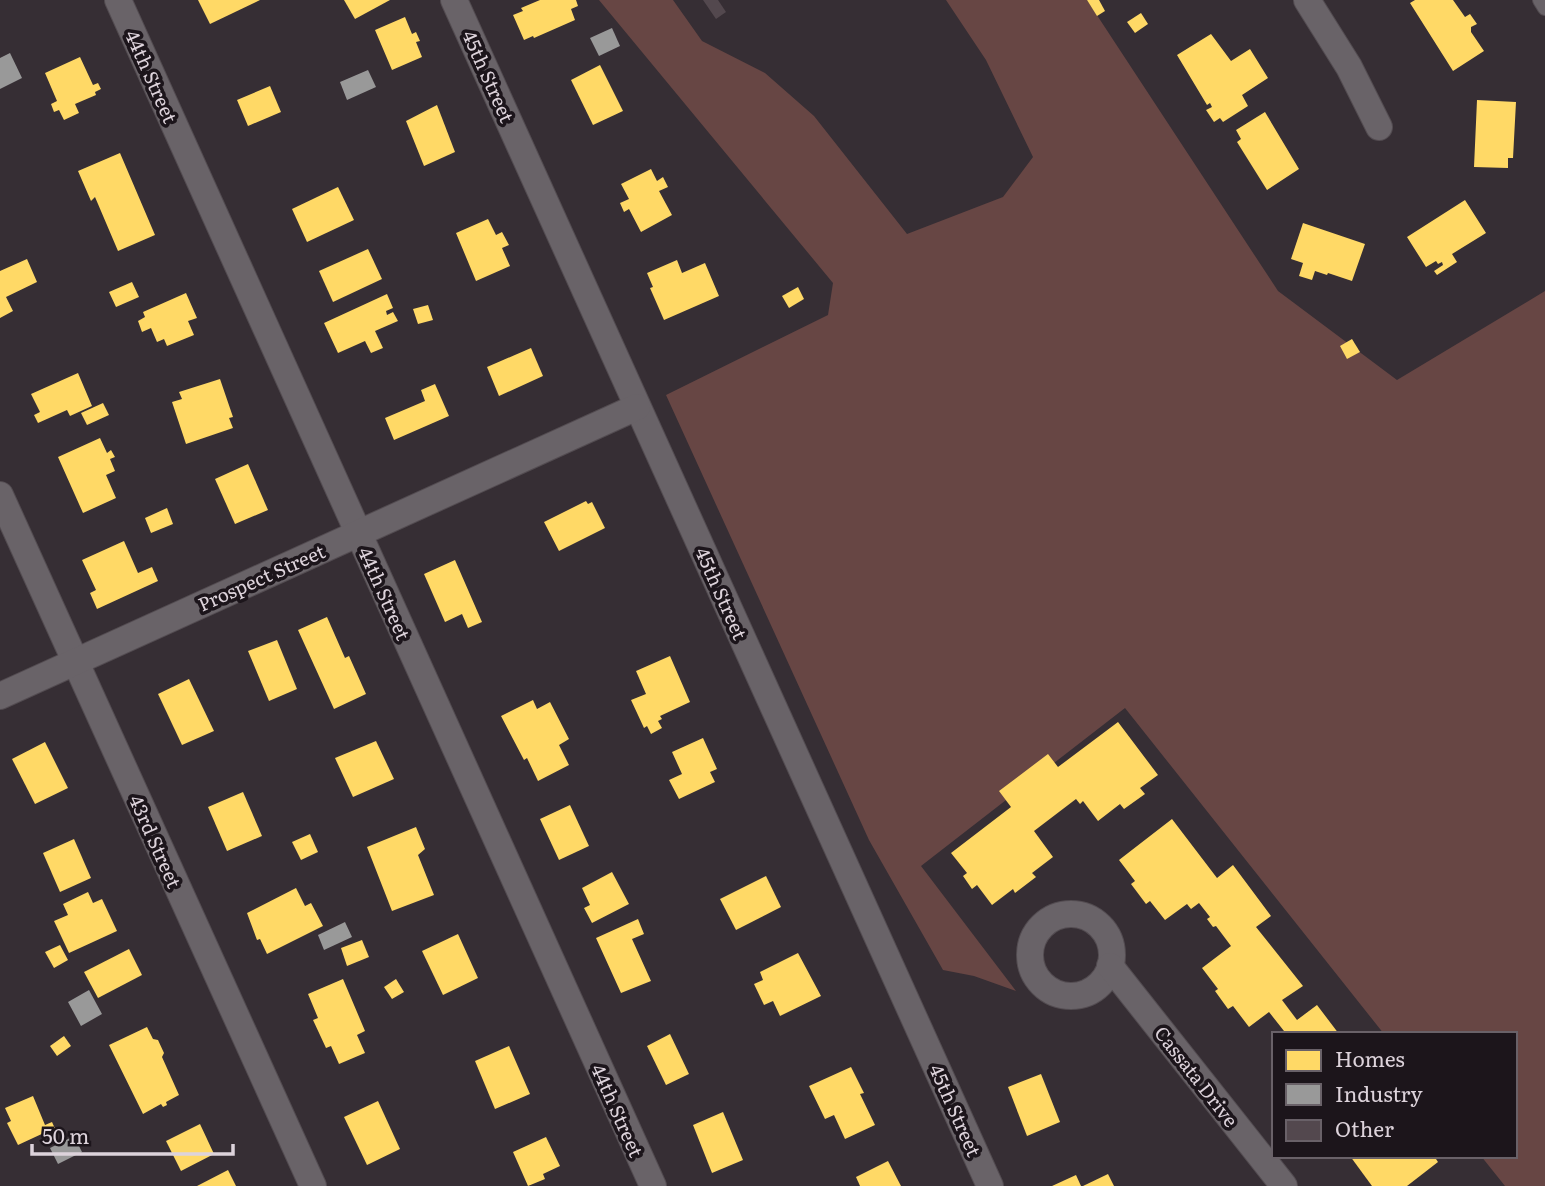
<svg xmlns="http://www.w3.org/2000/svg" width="1545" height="1186" viewBox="0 0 1545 1186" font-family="Literata,serif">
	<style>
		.green { fill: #674644 }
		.homes { fill: #ffd966 }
		.industry { fill: #999 }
		.building { fill: #53484e }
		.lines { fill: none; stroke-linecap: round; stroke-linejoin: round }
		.service-casing { stroke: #534c51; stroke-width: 16 }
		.minor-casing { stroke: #534c51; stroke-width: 28 }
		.service { stroke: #696368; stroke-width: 14 }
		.minor { stroke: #696368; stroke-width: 26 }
		.labels { text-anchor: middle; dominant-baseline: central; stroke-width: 7; stroke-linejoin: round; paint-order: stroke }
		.street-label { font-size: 19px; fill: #ddd3db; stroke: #1c151b }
	</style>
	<rect width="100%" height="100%" fill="#362e34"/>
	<!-- green -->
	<polygon class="green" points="599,0 673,0 702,41 765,73 814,116 907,234 1003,197 1033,157 986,60 946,0 1087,0 1278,291 1397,380 1545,291 1545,1186 1505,1186 1481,1156 1515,1156 1515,1034 1384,1034 1125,708 921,866 1016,991 974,976 943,970 869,840 666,395 828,315 833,283"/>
	<!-- homes -->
	<g class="homes">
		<polygon points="198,0 260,0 210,24"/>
		<polygon points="344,0 390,0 355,19"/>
		<polygon points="540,0 576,0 578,6 571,9 575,20 534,38 533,36 524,40 513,15 523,11 521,8"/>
		<polygon points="1087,0 1099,0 1105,11 1097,16"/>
		<polygon points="1415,0 1453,0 1465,17 1470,14 1477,24 1471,27 1471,32 1484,51 1453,71 1410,3"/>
		<polygon points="1141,13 1148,24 1135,33 1127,22"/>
		<polygon points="405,17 412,34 416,32 420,41 416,42 422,57 392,70 375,30"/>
		<polygon points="1211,34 1231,61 1250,49 1268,78 1242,95 1248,106 1223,122 1220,118 1214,122 1206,110 1212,107 1210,103 1207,105 1177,55"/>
		<polygon points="80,57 93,85 98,83 101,89 95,92 96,95 75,104 79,113 64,120 59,110 54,112 51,104 57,101 45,73"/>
		<polygon points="600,65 623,111 593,125 571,80"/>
		<polygon points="270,86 281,112 248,126 237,100"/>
		<polygon points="1477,100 1516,102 1513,158 1508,158 1508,168 1474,167"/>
		<polygon points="437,105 455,152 424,166 406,121"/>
		<polygon points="1265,112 1299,169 1267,190 1237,142 1241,139 1236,130"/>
		<polygon points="120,153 155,235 118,251 95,197 91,201 78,171"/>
		<polygon points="651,169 657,181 663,177 668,187 659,191 672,215 641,232 629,209 624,212 620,203 629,199 621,184"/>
		<polygon points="338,187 354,220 307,242 292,209"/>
		<polygon points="1465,200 1486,233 1452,254 1457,262 1437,275 1434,271 1443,265 1442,262 1438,264 1436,261 1426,267 1407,237"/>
		<polygon points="488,219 496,235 502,232 509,245 502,248 510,266 476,281 456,233"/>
		<polygon points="1303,223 1365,244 1352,281 1328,273 1327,275 1315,271 1312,280 1299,276 1303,263 1291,259"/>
		<polygon points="368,249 382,279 333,302 319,271"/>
		<polygon points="27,259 37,282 6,297 13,311 0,318 0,271"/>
		<polygon points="677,260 682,273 705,263 719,296 664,320 650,288 653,287 647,273"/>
		<polygon points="132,282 139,297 116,307 109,292"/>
		<polygon points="798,287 804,299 789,308 782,296"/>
		<polygon points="186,293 197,318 188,321 194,335 167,346 164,339 157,342 151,328 142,332 138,321 145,317 143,312"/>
		<polygon points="387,294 393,308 386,311 387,315 393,312 398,321 375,331 383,348 371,353 365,341 338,353 324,323"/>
		<polygon points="428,305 433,320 418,324 413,309"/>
		<polygon points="1352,339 1360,352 1347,359 1340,346"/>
		<polygon points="531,348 543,376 499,396 487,367"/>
		<polygon points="78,373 92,406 70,416 67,410 38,423 34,415 40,412 31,394"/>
		<polygon points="220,379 233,417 229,418 233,428 186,444 172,402 182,399 179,392"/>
		<polygon points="435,384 449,416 394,440 385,418 425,401 421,390"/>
		<polygon points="103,403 109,415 87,425 81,413"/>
		<polygon points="100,438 107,453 111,450 115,457 110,459 115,471 106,475 116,498 83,513 58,457"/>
		<polygon points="248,464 268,510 235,524 215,479"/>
		<polygon points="586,501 588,504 592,502 605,528 559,551 544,522"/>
		<polygon points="167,508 173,524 151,533 145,518"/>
		<polygon points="124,541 138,573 152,567 158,581 97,609 90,593 96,590 82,560"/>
		<polygon points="455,560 482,622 468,628 462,614 445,622 424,574"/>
		<polygon points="327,617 345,658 349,656 366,694 334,709 298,630"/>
		<polygon points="277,640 297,689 269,701 248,651"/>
		<polygon points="670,656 690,702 660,716 662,719 658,721 662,728 651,734 647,726 644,728 631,700 646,694 636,671"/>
		<polygon points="189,679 214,731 182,745 158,694"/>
		<polygon points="533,700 537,709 550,702 569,739 559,745 569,765 538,781 527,758 524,760 501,716"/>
		<polygon points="1118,722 1158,775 1140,788 1145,794 1124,809 1120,804 1098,821 1083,801 1080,804 1076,799 1034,831 1053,857 1032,873 1036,877 1015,893 1013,889 992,905 977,885 972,889 963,876 967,873 951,853 1011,807 999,791 1048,754 1058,767"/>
		<polygon points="703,738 717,769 710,772 715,782 679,799 669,780 682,774 672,752"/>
		<polygon points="376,741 394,779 353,797 335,758"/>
		<polygon points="45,742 68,788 35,804 12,759"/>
		<polygon points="243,792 262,836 227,851 208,807"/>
		<polygon points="570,805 589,846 559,860 540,819"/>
		<polygon points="1172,819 1217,878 1233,865 1271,916 1256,927 1303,986 1282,1000 1297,1020 1317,1005 1339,1034 1280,1034 1284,1031 1269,1012 1249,1027 1233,1006 1228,1009 1215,991 1218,989 1202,968 1231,946 1216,926 1213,927 1207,919 1210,917 1199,903 1191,909 1187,904 1165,920 1150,901 1146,904 1131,884 1135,881 1119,860"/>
		<polygon points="416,827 425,849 418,855 434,895 392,911 367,847"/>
		<polygon points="310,834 318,852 301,860 292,842"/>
		<polygon points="74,839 91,878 60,892 43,853"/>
		<polygon points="612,872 629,904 592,923 584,908 590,905 582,888"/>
		<polygon points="766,876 781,907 736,930 720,899"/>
		<polygon points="296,888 305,906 311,903 323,926 267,954 260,939 257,940 247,913"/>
		<polygon points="88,892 93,903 102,899 117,931 69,953 54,921 68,915 63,904"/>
		<polygon points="638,919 644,934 632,939 651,981 621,993 596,938"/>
		<polygon points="458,934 478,978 443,995 422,951"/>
		<polygon points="362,940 369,957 347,966 341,948"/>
		<polygon points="60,945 68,960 54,968 45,952"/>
		<polygon points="129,949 142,975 98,998 84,972"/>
		<polygon points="798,953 821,996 780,1016 773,1001 764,1005 754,984 763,980 760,972"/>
		<polygon points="343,979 365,1031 357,1035 365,1053 339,1064 331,1046 326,1048 313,1020 318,1018 308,994"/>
		<polygon points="396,979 404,992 392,999 384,987"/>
		<polygon points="147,1027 153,1039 158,1040 164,1053 162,1057 179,1095 166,1102 167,1105 163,1107 161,1104 143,1114 109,1045"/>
		<polygon points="670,1034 689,1074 666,1085 647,1046"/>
		<polygon points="64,1036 71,1046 57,1056 50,1046"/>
		<polygon points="509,1046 530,1094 495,1109 475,1061"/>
		<polygon points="851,1067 864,1093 860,1094 875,1125 845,1139 834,1115 825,1119 809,1086"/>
		<polygon points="1041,1074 1060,1122 1027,1136 1008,1087"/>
		<polygon points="33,1096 45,1125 52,1122 57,1133 48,1137 46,1132 18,1145 7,1123 11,1121 5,1108"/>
		<polygon points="378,1101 400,1149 367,1165 344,1117"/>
		<polygon points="723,1112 743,1160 712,1173 693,1125"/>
		<polygon points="200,1124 214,1154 181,1171 166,1141"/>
		<polygon points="546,1137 560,1166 543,1174 545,1179 528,1186 513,1152"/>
		<polygon points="1350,1156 1434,1156 1438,1162 1407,1186 1372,1186"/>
		<polygon points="888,1161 901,1186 860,1186 856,1177"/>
		<polygon points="228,1170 236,1186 197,1186"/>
		<polygon points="1108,1174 1114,1186 1083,1186"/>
		<polygon points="1076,1175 1081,1186 1052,1186"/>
	</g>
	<!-- industry -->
	<g class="industry">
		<polygon points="612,28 620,46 599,56 590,38"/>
		<polygon points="10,53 22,78 0,89 0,58"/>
		<polygon points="368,70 376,87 347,100 340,82"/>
		<polygon points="345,922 352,937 324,950 318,935"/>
		<polygon points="89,990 102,1014 81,1026 68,1002"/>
		<polygon points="74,1136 82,1152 58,1164 50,1148"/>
	</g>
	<!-- building -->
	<polygon class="building" points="703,0 718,0 726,12 716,19"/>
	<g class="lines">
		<defs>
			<polyline id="service" points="1540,0 1545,8"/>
			<g id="minor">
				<polyline points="118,0 653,1186"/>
				<polyline points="454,0 990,1186"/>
				<polyline points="1307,0 1349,67 1379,127"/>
				<polyline points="0,495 313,1186"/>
				<polyline points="0,696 637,407"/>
				<circle cx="1071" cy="955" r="41"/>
				<polyline points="1110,966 1284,1186"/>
			</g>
		</defs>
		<!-- service casing -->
		<use href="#service" class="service-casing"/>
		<!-- minor casing -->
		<use href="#minor" class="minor-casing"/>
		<!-- service -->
		<use href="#service" class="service"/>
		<!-- minor -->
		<use href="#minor" class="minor"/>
	</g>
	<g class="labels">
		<!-- street labels -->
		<g class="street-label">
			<text transform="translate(152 76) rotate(66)">44th Street</text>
			<text transform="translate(489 76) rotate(66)">45th Street</text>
			<text transform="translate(261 577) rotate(-24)">Prospect Street</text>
			<text transform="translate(385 593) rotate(66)">44th Street</text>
			<text transform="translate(722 593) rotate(66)">45th Street</text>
			<text transform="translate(156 841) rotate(66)">43rd Street</text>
			<text transform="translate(1197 1076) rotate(52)">Cassata Drive</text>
			<text transform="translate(618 1110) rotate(66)">44th Street</text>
			<text transform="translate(956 1110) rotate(66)">45th Street</text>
		</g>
	</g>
	<!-- legend -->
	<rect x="1272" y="1032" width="245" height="126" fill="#1c151b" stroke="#696168" stroke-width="2"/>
	<rect x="1286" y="1050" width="35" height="21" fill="#ffd966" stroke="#696168" stroke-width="2"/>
	<text x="1335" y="1067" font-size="21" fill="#ddd3db">Homes</text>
	<rect x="1286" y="1084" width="35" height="21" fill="#999999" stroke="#696168" stroke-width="2"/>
	<text x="1335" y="1102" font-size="21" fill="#ddd3db">Industry</text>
	<rect x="1286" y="1120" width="35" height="21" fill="#53484e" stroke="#696168" stroke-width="2"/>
	<text x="1335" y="1137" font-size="21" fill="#ddd3db">Other</text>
	<!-- scale -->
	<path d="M32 1144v10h201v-10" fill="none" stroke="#ddd3db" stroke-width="3.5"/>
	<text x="42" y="1144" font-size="21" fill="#ddd3db" stroke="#1c151b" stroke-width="5" paint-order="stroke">50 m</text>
</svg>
